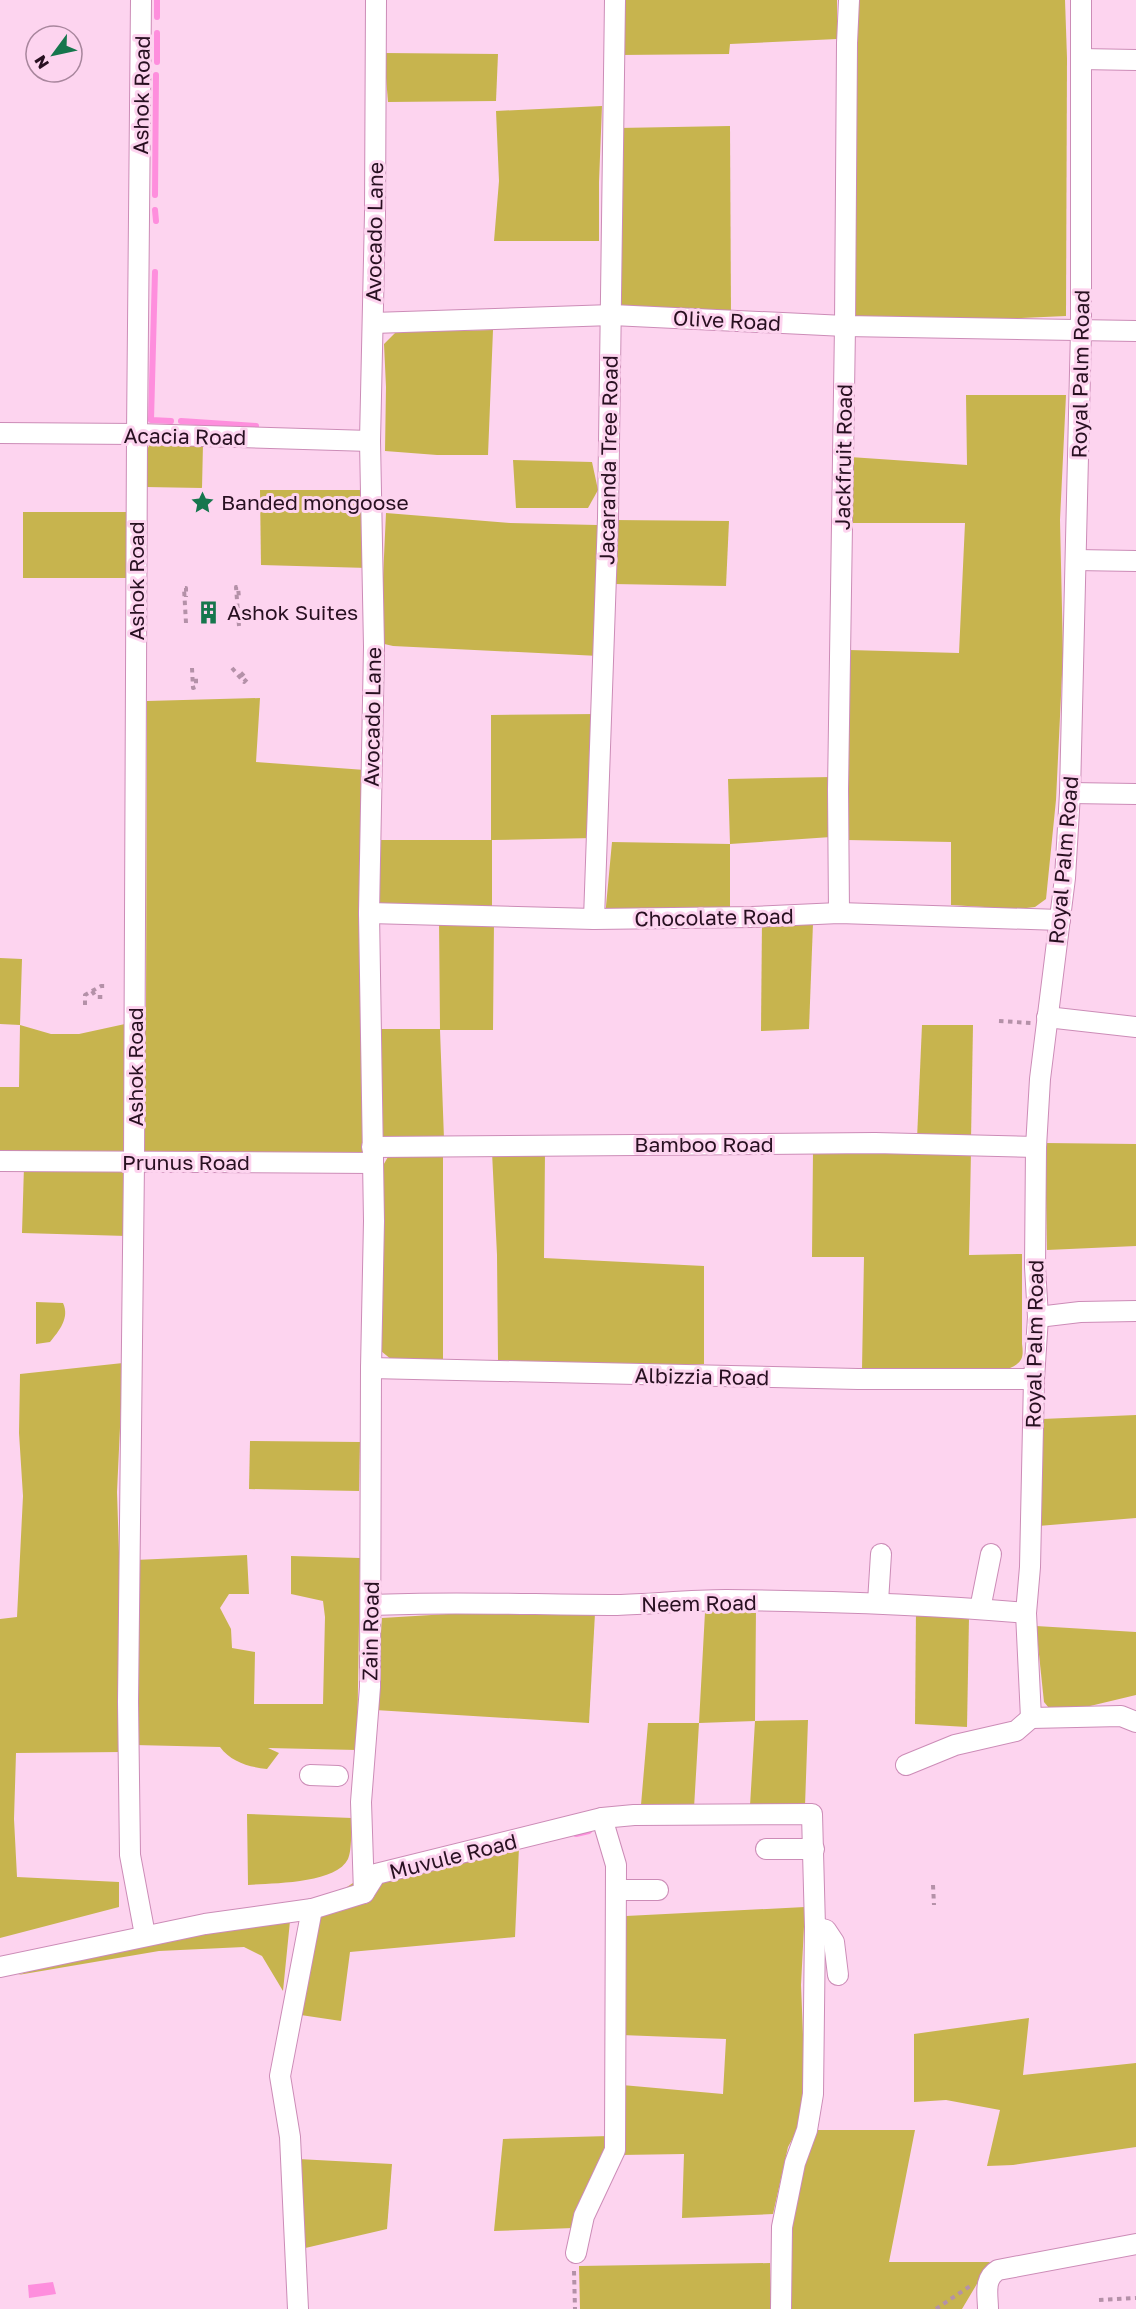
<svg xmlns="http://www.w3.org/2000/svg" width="1136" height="2309" viewBox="0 0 1136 2309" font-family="'Golos Text',sans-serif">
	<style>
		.green { fill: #c7b44e }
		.water { fill: #fe8edd }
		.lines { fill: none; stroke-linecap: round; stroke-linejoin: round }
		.stream { stroke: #fe8edd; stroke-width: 6 }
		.minor-casing { stroke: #cc8cb7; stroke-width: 22 }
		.path { stroke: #b491a8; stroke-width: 4; stroke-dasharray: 4.5 4.5; stroke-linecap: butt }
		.minor { stroke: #fff; stroke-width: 20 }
		.labels { text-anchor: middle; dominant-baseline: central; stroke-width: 6; stroke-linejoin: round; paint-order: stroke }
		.street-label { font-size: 21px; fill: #281021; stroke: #fdd4ef }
		.poi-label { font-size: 21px; fill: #281021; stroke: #fdd4ef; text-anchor: start }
	</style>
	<rect width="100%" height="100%" fill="#fdd4ef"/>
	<!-- green -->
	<g class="green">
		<polygon points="620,0 837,0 837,39 730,44 729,54 620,55"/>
		<polygon points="854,0 1065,0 1067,58 1066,316 975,320 852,317"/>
		<polygon points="384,53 498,54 496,101 388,102"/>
		<polygon points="602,106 599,182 599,241 494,241 499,181 496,111"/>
		<polygon points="730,126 731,314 618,308 618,128"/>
		<polygon points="493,330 488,455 437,455 385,451 386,387 384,344 396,332"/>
		<polygon points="966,395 1066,395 1060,520 1063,654 1056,800 1046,899 1035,907 1018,909 951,905 951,842 847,840 849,650 959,653 965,523 849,523 850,457 967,465"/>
		<path d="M 153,441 L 203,444 L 202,488 L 146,487 C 146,471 141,452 153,441 Z"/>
		<polygon points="513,460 592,462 598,490 588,508 516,508"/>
		<polygon points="260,490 367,490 368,568 261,565"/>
		<rect x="23" y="512" width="108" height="66"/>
		<polygon points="386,513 510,523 597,525 599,656 393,646 380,643"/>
		<polygon points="612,520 729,521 726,586 613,584"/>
		<polygon points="260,698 256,762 365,770 359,907 363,1163 133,1166 146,1019 147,701"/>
		<polygon points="598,714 594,838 492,840 492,909 387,907 380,903 376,893 377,840 491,840 491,715"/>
		<polygon points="832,777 831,837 730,844 730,920 605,917 612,842 730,844 728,779"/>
		<polygon points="762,919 813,923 809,1029 761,1031"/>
		<polygon points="439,920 494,921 493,1030 440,1030 444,1139 387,1140 377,1131 376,1029 440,1029"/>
		<polygon points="0,958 22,959 20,1025 51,1034 79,1034 125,1024 126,1154 0,1155 0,1087 19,1087 20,1025 0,1024"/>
		<polygon points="922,1025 973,1025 971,1140 917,1139"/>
		<polygon points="1045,1143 1136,1144 1136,1246 1047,1250"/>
		<path d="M 813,1151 L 971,1151 L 969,1255 L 1022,1254 L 1022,1344 C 1024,1358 1022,1363 1008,1369 L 862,1369 L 864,1257 L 812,1257 Z"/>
		<polygon points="492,1152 545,1152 544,1258 704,1266 704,1364 656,1366 498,1360 497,1255"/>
		<polygon points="389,1155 443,1155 443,1364 392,1360 381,1351 375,1323 384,1253 380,1171"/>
		<polygon points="24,1166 130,1168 127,1236 22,1233"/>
		<path d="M 36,1302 L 63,1303 C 70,1318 59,1331 50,1342 L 36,1344 Z"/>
		<polygon points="123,1363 117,1492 120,1583 122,1752 16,1753 14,1819 17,1877 119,1882 119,1907 0,1938 0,1619 17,1617 23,1496 19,1433 20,1374"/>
		<polygon points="1136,1415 1136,1518 1038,1526 1042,1419"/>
		<polygon points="250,1441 360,1442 359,1491 249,1489"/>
		<path d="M 247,1555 L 249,1594 L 229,1594 L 220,1608 L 231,1629 L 232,1648 L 255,1652 L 254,1704 L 323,1704 L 325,1617 L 323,1601 L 291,1594 L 291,1556 L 360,1558 L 357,1750 L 268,1748 L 279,1753 L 267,1769 C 249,1767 231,1762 220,1747 L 134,1745 L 135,1560 Z"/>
		<polygon points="756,1608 755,1721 808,1720 805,1806 750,1806 755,1721 699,1723 694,1808 641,1805 648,1723 699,1723 705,1612"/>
		<polygon points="533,1609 595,1613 589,1723 375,1710 382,1618"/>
		<polygon points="916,1609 969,1617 967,1727 915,1724"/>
		<polygon points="1036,1626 1136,1632 1136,1695 1065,1712 1049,1708 1044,1702"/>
		<path d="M 247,1814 L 352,1818 C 351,1828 352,1851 348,1859 C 336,1884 272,1883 248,1885 Z"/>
		<polygon points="519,1847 515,1937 350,1952 341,2021 294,2014 304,1924 329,1899 353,1883"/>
		<polygon points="282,1903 291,1911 283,1991 262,1956 244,1947 159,1951 18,1975 159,1926"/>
		<polygon points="805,1907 801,1985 805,2084 799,2127 788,2147 773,2214 682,2218 684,2154 620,2155 622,2085 723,2094 726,2039 621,2035 626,1916"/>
		<polygon points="1029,2018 1023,2075 1136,2063 1136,2147 1013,2165 987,2166 1000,2110 946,2100 914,2102 914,2034"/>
		<polygon points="811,2130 915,2130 889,2262 990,2262 962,2309 788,2309 786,2220"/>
		<polygon points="609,2136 605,2152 573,2228 494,2231 503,2139"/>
		<polygon points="298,2159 392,2164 387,2229 301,2249"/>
		<polygon points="770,2263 771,2309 580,2309 579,2266"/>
	</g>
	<!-- water -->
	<polygon class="water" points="53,2282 56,2294 29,2298 28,2285"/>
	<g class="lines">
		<!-- stream -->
		<g class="stream">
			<polyline points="157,17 157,0"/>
			<polyline points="157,62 157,33"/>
			<polyline points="155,195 156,75"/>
			<polyline points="155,210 156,221"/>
			<polyline points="155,272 151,420 171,421"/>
			<polyline points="181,421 256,426"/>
			<polyline points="576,1834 589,1831"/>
		</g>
		<defs>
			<g id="minor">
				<polyline points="141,0 137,434 134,1162 128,1702 130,1855 145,1935"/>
				<polyline points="1081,59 1136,60"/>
				<polyline points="373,323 612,315 845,326 1136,331"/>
				<polyline points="0,433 137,434 370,441"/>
				<polyline points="1076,560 1136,561"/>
				<polyline points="1070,793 1136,794"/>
				<polyline points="369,913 594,919 752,917 839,913 1060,920"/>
				<polyline points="839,913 838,790 845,326 847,43 849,0"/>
				<polyline points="594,919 608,518 615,0"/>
				<polyline points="1047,1017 1136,1027"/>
				<polyline points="372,1147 875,1143 1036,1147"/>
				<polyline points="0,1161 373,1163"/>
				<polyline points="1038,1317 1080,1312 1136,1311"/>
				<polyline points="371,1368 858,1379 1034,1379"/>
				<polyline points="878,1602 881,1554"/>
				<path d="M 371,1605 C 453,1601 535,1605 617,1605 C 653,1604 690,1600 726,1600 C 827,1601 926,1604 1026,1613"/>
				<polyline points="980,1609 991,1554"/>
				<polyline points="1031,1718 1026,1613 1030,1567 1034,1379 1038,1317 1035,1267 1036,1147 1040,1079 1065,878 1070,793 1081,330 1081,0"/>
				<polyline points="1031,1718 1121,1716 1136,1722"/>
				<polyline points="906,1765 955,1745 1016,1731 1031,1718"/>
				<polyline points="310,1775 338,1776"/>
				<polyline points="766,1849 814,1849"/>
				<polyline points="617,1890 658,1890"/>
				<polyline points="364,1893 361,1802 370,1687 371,1368 374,1221 369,913 374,647 370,441 375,214 376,0"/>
				<polyline points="815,1927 826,1930 834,1942 838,1975"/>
				<polyline points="0,1967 205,1924 312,1909 364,1893 376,1874 602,1818 634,1815 812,1814 815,1927 813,2094 807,2130 795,2163 782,2227 781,2309"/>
				<polyline points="576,2253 584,2216 615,2150 616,1865 602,1818"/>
				<polyline points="298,2309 290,2137 280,2076 312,1909"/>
				<path d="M 988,2309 C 988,2295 983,2279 998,2270 L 1136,2244"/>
			</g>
		</defs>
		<!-- minor casing -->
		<use href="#minor" class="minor-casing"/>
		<!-- path -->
		<g class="path">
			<polyline points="186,623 184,588 186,588 186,597"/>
			<polyline points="239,626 236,587 238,587 239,598"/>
			<polyline points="192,668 193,688 196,687 196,676"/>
			<polyline points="232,668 244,682 247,679 240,672"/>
			<polyline points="92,991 96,997 103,997"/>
			<polyline points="85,1005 85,995 101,986 106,986"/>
			<polyline points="999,1021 1031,1023"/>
			<polyline points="933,1885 934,1905"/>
			<polyline points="574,2271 575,2309"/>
			<polyline points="1099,2300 1136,2298"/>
			<polyline points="936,2309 970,2286"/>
		</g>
		<!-- minor -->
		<use href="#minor" class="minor"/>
	</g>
	<!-- icons -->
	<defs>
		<symbol id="sight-bare" viewBox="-9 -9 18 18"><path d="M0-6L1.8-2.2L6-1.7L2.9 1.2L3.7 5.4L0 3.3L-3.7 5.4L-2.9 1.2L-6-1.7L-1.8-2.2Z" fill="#16764d" stroke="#fdd4ef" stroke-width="2.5" paint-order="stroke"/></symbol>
		<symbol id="building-bare" viewBox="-9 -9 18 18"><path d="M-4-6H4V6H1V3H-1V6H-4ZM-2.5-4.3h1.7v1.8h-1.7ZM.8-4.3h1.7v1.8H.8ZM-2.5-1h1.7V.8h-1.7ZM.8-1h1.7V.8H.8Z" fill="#16764d" stroke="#fdd4ef" stroke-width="2.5" paint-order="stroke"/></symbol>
	</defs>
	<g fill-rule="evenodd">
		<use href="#sight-bare" x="186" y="486" width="33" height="33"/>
		<use href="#building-bare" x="192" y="596" width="33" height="33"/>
	</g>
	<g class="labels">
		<!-- street labels -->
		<g class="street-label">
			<text transform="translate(141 95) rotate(-89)">Ashok Road</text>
			<text transform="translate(374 232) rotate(-89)">Avocado Lane</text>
			<text transform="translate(727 320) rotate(3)">Olive Road</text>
			<text transform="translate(1080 374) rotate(-89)">Royal Palm Road</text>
			<text transform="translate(185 436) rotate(1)">Acacia Road</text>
			<text transform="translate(843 457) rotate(-89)">Jackfruit Road</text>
			<text transform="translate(608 460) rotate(-89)">Jacaranda Tree Road</text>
			<text transform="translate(136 581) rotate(-90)">Ashok Road</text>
			<text transform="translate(372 717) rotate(-89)">Avocado Lane</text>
			<text transform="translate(1063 860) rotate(-85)">Royal Palm Road</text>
			<text transform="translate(714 917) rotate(-1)">Chocolate Road</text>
			<text transform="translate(135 1067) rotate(-90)">Ashok Road</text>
			<text x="704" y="1144">Bamboo Road</text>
			<text x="186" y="1162">Prunus Road</text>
			<text transform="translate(1034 1344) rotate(-89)">Royal Palm Road</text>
			<text transform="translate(702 1376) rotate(1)">Albizzia Road</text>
			<text transform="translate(699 1603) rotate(-1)">Neem Road</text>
			<text transform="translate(370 1631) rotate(-89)">Zain Road</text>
			<text transform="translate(453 1856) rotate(-14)">Muvule Road</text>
		</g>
		<!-- poi labels -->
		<g class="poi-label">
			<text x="221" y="502">Banded mongoose</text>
			<text x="227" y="612">Ashok Suites</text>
		</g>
	</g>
	<!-- north arrow -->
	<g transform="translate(54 54) rotate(237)"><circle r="28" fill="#fdd4ef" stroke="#a8869d" stroke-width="1.5"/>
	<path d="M0-4.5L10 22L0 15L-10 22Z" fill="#16764d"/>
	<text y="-9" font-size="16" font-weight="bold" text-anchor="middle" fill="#281021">N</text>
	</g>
</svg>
